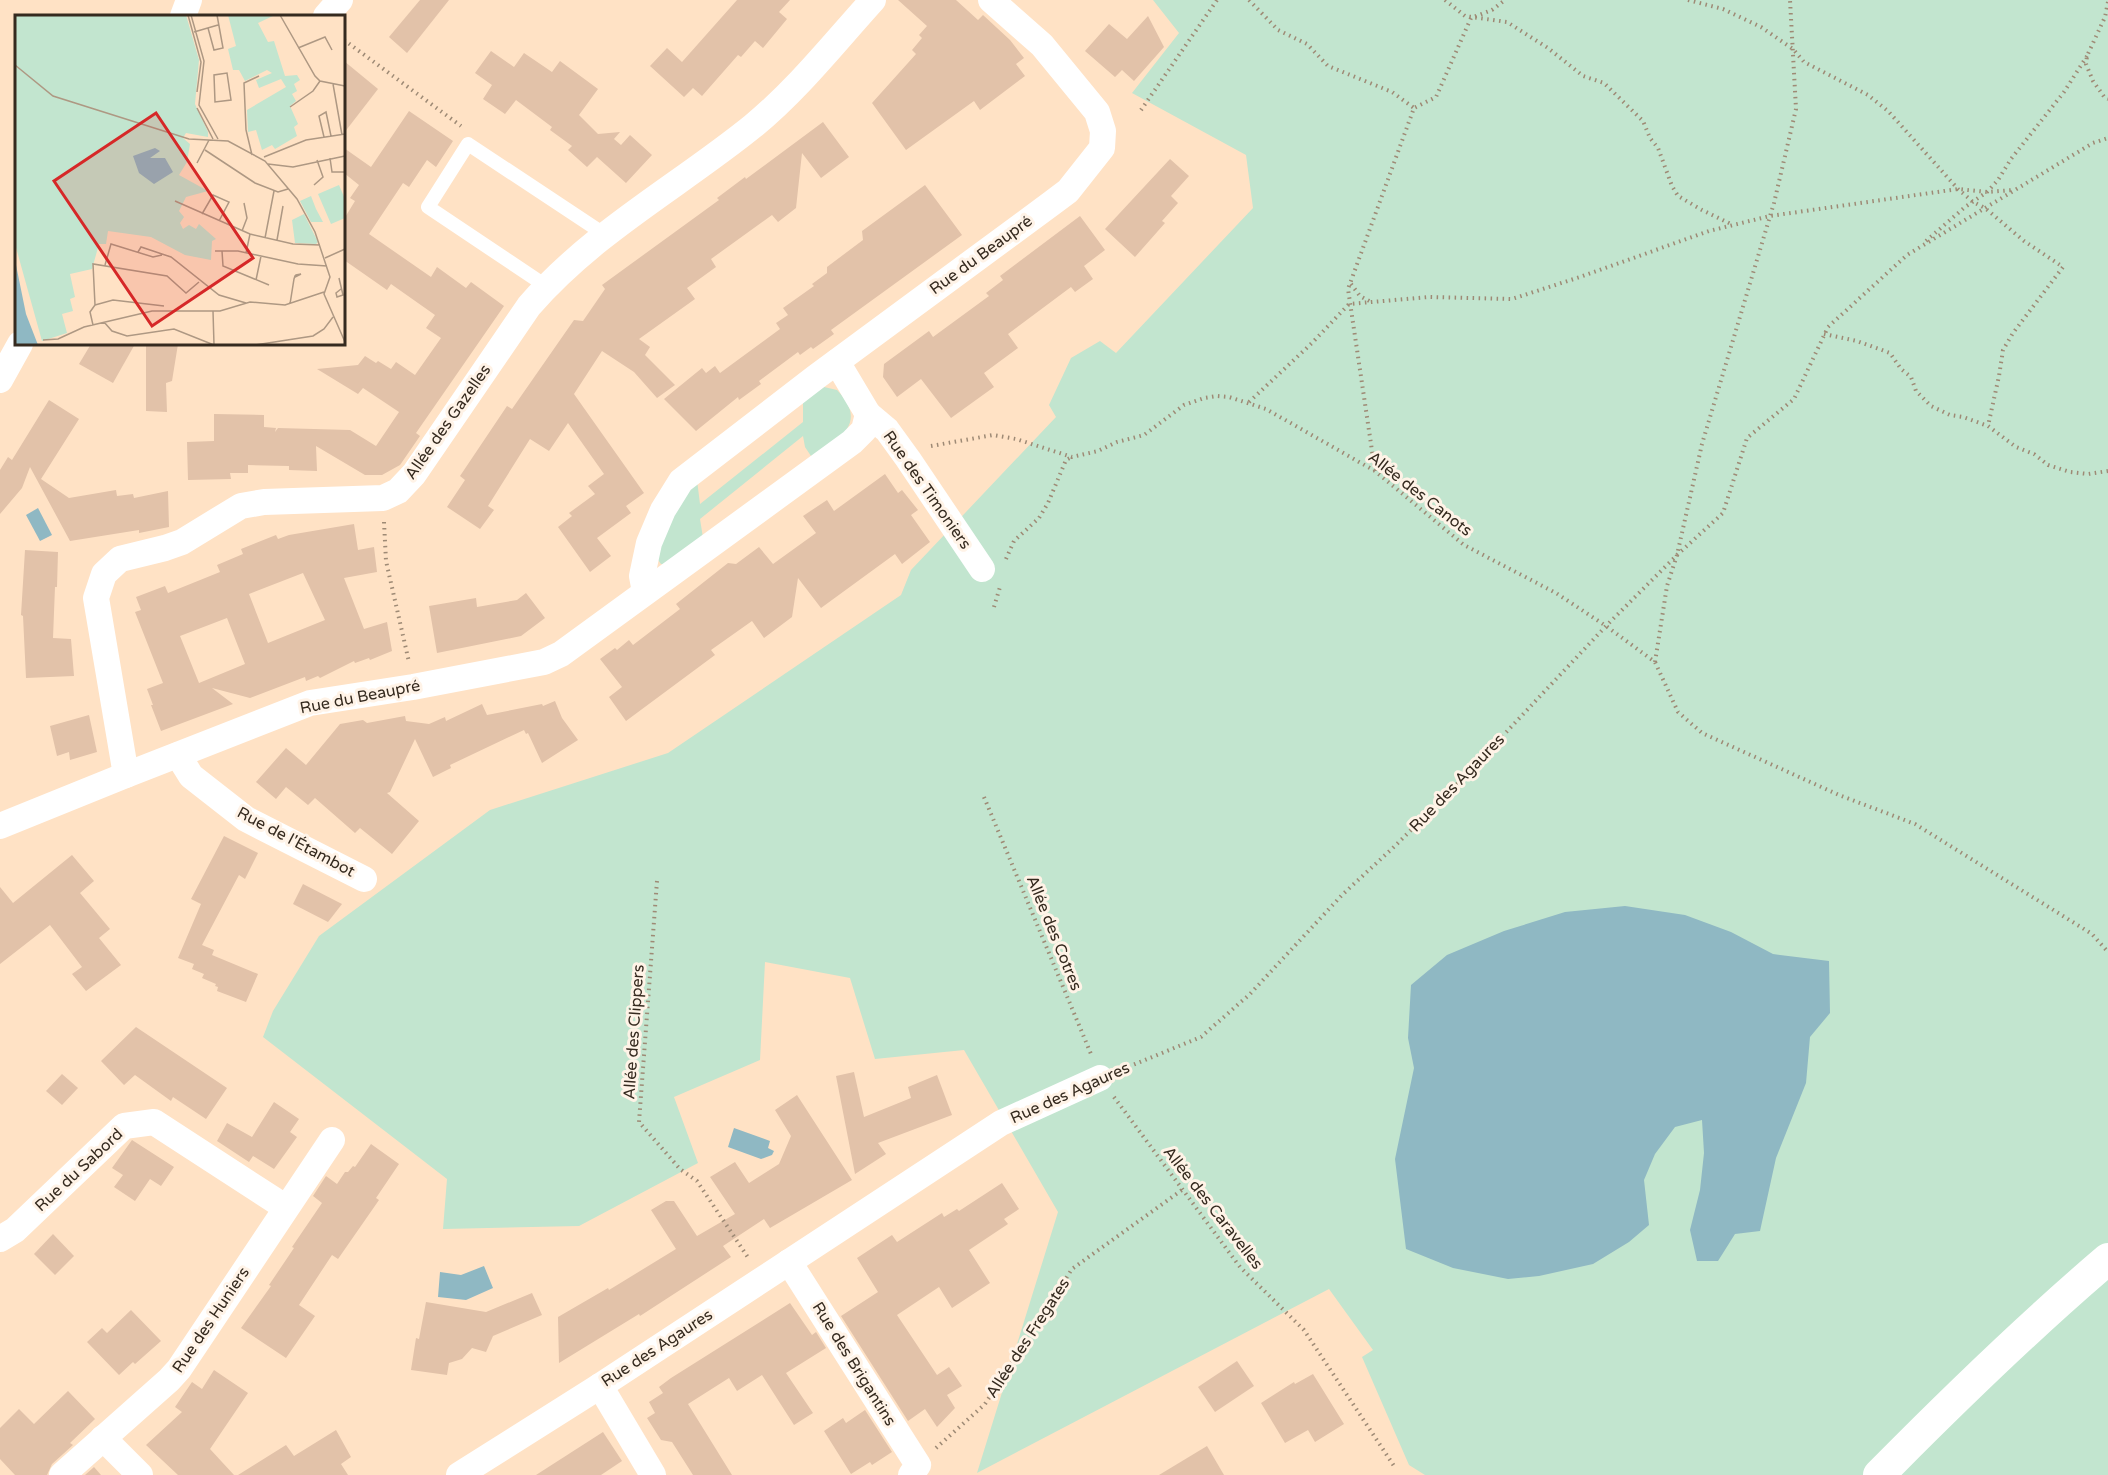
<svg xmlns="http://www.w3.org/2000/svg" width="2108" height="1475" viewBox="0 0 2108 1475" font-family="'Varela Round',sans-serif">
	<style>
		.green { fill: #c2e5cf }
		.water { fill: #8fb8c3 }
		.building { fill: #e2c2a9; fill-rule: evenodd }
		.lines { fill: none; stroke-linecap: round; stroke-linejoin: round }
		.path { stroke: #9e8a75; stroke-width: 4; stroke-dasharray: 1.5 4.5; stroke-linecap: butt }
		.service { stroke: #fff; stroke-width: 14 }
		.minor { stroke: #fff; stroke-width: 26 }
		.tertiary { stroke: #fff; stroke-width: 32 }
		.labels { text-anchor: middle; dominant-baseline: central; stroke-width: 6; stroke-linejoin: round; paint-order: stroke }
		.street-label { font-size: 16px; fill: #352a1f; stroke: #fff3e7 }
		.inset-road { fill: none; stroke: #ae9883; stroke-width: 1.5 }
		.view { fill: #d62828; fill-opacity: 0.15; stroke: #d62828; stroke-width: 3 }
		.inset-edge { fill: none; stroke: #352a1f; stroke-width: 3 }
	</style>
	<rect width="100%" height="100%" fill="#ffe2c5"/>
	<!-- green -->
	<g class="green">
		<polygon points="1153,0 2108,0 2108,1475 1425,1475 1409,1465 1362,1357 1373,1350 1329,1289 977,1473 1058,1212 964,1050 875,1059 850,978 765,962 760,1060 674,1097 698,1163 579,1226 443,1229 447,1179 263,1037 273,1011 319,936 490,810 668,753 901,595 911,570 1056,417 1049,405 1071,358 1100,341 1116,353 1253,208 1246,155 1132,93 1179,33"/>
		<path d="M 824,387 L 837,390 C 869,423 839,439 813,459 L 805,447 L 803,436 L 700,519 L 704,544 L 671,565 L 661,564 L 655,556 L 671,509 L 697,480 L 700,504 L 803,422 L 803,401 Z"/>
	</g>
	<!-- water -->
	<g class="water">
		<polygon points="38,508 52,535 40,541 26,515"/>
		<polygon points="1625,906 1685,915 1731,932 1773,954 1829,961 1830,1013 1810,1037 1806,1083 1776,1158 1760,1231 1735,1234 1718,1261 1697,1261 1690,1230 1700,1190 1704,1153 1702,1120 1675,1127 1655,1154 1644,1180 1649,1225 1629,1242 1593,1264 1539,1276 1508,1279 1453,1268 1406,1249 1395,1159 1414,1068 1408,1038 1411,985 1447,955 1504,931 1565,912"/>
		<polygon points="734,1128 770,1141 768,1148 774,1151 772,1155 761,1159 728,1147"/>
		<polygon points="484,1266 493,1288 466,1300 438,1297 440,1272 461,1275"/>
	</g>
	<!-- building -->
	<g class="building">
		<polygon points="420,0 449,0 407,53 389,37"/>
		<polygon points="737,0 790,0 779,12 787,19 763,48 755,41 741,57 738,55 702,96 693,88 684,97 650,66 667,48 682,62"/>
		<polygon points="898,0 956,0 978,20 983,15 1010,40 1024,58 1016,64 1025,76 980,110 974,101 906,150 872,103 916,54 912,50 922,38 919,35 927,26"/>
		<polygon points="1148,16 1164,47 1134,81 1122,70 1115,77 1085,51 1109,24 1127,39"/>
		<polygon points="491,51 514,67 524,53 552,72 560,61 598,89 579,115 598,134 620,132 614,139 621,145 630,135 652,155 626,183 597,157 587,167 568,150 572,146 550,130 552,127 516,100 505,114 483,99 492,85 475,73"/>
		<polygon points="344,61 378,89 344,133"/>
		<polygon points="409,111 453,141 436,167 427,160 409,187 403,183 369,234 431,277 437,267 466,288 471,282 504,306 416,433 420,436 400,465 382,475 365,475 316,446 317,471 289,470 289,466 248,465 248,473 230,473 231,479 188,480 187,442 214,441 214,414 264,415 264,427 276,428 275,432 278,428 350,430 376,446 399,412 363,388 358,394 317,369 358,365 365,356 376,363 378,361 391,369 396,362 415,375 441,338 426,328 435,315 391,284 387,290 344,260 344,219 355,201 350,198 359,185 344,173 344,148 371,167"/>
		<polygon points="823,122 849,157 821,178 802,153 796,208 778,222 772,215 711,259 716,267 687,288 695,299 639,339 650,347 645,355 675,385 657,398 634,372 602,351 574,394 644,493 626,506 631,513 597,538 611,556 590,572 558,527 572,516 569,513 595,494 588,486 604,474 568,423 549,451 530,439 488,506 494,510 480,529 447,507 465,480 460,476 507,406 512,409 574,320 583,321 605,289 602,285 719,200 717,198 745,177 746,179"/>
		<polygon points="1170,159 1189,176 1171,196 1178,203 1162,221 1165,223 1135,257 1105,229"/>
		<polygon points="925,185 962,235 831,330 834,334 813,349 811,347 800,355 798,352 759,381 761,384 739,400 738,397 696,431 664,399 702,368 706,373 715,366 720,373 780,329 776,323 788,315 783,308 814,286 812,284 827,273 827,267 863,240 862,231"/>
		<polygon points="1080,216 1105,250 1084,266 1093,279 1075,292 1071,287 1008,334 1018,348 984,373 994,387 951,418 921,379 897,397 883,377 884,364 929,331 933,337 989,296 986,293 1003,280 1000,276"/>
		<polygon points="91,344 135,344 113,383 79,364"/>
		<polygon points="146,344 178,344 172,381 166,383 167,412 146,411"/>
		<polygon points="49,400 79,419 41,479 69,498 116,490 117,496 133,494 134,498 168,491 169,527 139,533 139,530 70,541 30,467 22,488 0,514 0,470 8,457 12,460"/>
		<polygon points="885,474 898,493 902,490 918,510 911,515 930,542 902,564 895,554 821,608 798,578 792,617 764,638 752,621 711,650 715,655 626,721 609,697 622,687 600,659 615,648 617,650 629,640 633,645 680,609 676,604 728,563 736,564 759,547 773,564 816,533 803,516 827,500 834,511"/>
		<path d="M 354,524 L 358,550 L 374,547 L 377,572 L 344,578 L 364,629 L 387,622 L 392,651 L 370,660 L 369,658 L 355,663 L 354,661 L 320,678 L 318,676 L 306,681 L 305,677 L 250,698 L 212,688 L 233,704 L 161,731 L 151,705 L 153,705 L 147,689 L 163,683 L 135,612 L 141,610 L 136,597 L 165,586 L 168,593 L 220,572 L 217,565 L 243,554 L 241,549 L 276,535 L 278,539 L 289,535 ZM 303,573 L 325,620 L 268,643 L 249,594 ZM 227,618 L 245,664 L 199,683 L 180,636 Z"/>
		<polygon points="25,550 58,552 57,587 55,587 53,638 71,639 74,676 26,678 23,616 21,615"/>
		<polygon points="526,593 545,618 521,636 437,653 429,606 476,598 477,607 517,600"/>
		<polygon points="555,701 562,718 578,740 542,763 528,733 526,734 524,730 450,765 451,768 433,777 415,739 390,792 387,793 419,821 392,854 360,828 355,833 315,798 308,805 286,787 276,799 256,782 286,748 306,765 340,724 363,720 367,723 405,716 406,721 429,724 445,717 446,721 482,704 487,715 542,704 543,706"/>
		<polygon points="89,715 97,752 70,760 69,752 57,756 50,726"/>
		<polygon points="224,836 258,853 245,879 239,875 202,945 214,950 212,955 258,974 246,1002 217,991 218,987 215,986 216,984 202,978 204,974 192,969 194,964 178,958 201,904 191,899"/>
		<polygon points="72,855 94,881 80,893 110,929 99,938 121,965 86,991 72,974 82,967 50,925 0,964 0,887 13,903"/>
		<polygon points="303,884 342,904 328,922 293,904"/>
		<polygon points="136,1027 227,1088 206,1119 173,1097 171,1101 135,1075 124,1085 101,1061"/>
		<polygon points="854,1072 864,1117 911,1098 908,1087 937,1075 952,1115 878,1143 886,1154 855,1174 836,1076"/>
		<polygon points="62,1074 78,1088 62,1105 46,1091"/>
		<polygon points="797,1095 852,1180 770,1228 764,1219 723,1246 731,1257 640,1316 639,1314 559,1363 558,1317 608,1288 609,1290 676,1249 651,1210 666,1201 674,1201 697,1236 735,1214 710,1177 735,1162 749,1183 779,1164 791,1136 775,1110"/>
		<polygon points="274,1102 299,1119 290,1132 297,1137 274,1169 253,1156 249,1162 217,1141 227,1123 252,1137"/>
		<polygon points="132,1140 174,1167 161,1186 150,1179 135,1201 114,1187 123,1175 112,1168"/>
		<polygon points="371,1144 399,1164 376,1198 379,1200 338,1259 332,1255 299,1305 315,1316 286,1358 241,1328 271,1286 269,1285 294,1248 292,1247 322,1203 313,1196 326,1176 337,1184 345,1172 348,1172 353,1166 355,1167"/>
		<polygon points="1002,1183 1019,1209 1004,1219 1008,1224 969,1250 990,1283 952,1308 939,1287 897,1315 937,1375 949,1367 962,1386 947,1395 955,1408 937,1427 925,1409 908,1421 841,1316 878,1292 857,1258 892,1235 897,1242 942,1213 944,1217 957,1209 959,1211"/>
		<polygon points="53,1234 74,1256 55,1275 34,1254"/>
		<polygon points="532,1293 542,1315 493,1336 486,1352 472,1348 462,1359 449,1363 447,1375 411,1370 416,1338 419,1339 426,1302 486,1312"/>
		<polygon points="790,1303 812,1335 816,1332 826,1348 786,1373 813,1413 794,1425 762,1375 737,1391 729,1378 688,1404 732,1475 693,1475 672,1442 661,1440 647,1418 655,1413 649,1402 663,1393 659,1387 671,1378"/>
		<polygon points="131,1310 161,1341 135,1364 133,1362 119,1375 87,1342 102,1328 107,1333"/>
		<polygon points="1237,1361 1254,1386 1215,1412 1198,1387"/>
		<polygon points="214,1370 248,1393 210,1449 234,1475 178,1475 146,1445 182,1412 175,1407 192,1382 202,1389"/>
		<polygon points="1313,1374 1344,1424 1315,1442 1308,1430 1285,1443 1261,1403 1294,1382 1295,1384"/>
		<polygon points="68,1391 95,1419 70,1443 73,1445 52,1464 47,1475 15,1475 0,1459 0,1428 19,1409 34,1424"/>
		<polygon points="865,1410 892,1452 872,1465 870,1462 851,1474 824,1431 843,1418 846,1423"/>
		<polygon points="336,1430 351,1457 341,1464 348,1475 238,1475 286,1445 294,1456"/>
		<polygon points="603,1432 622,1461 601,1475 536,1475"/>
		<polygon points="1207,1446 1224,1475 1159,1475"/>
		<polygon points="94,1467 101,1475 85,1475"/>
	</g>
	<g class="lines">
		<!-- path -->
		<g class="path">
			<polyline points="1249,0 1278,30 1307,44 1328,66 1392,92 1414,108"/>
			<polyline points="1445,0 1465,16 1507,22 1548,48 1583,76 1604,83 1643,121 1650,138 1658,148 1672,186 1678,196 1702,210 1733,225"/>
			<polyline points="1688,0 1723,9 1761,27 1793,49 1804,62 1868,95 1888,111 1958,189 1973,202 1985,208 2024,241 2063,267 2013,333 2003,350 1999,376 1988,426"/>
			<polyline points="2108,2 2105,17 2087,56 2086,64 2093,81 2105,98 2108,99"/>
			<polyline points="344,40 461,126"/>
			<polyline points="1141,110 1217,0"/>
			<polyline points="1926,241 1965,207 1987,192 1998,180 2011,159 2064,92 2087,56"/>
			<polyline points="1351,284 1360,296 1371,302"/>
			<polyline points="1824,334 1857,341 1890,353 1901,369 1911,377 1916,391 1931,406 1950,415 1963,417 1988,426 2016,447 2034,454 2048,465 2070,472 2088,474 2108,471"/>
			<polyline points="1249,402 1312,343 1349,304 1429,297 1512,299 1580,277 1709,231 1770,216 1958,189 1987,192 2013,190"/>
			<polyline points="931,446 993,435 1016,439 1072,457 1098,451 1117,442 1144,435 1184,405 1204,398 1217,396 1229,397 1266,409 1375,471 1464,545 1556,593 1606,626 1655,662 1678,712 1702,733 1839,795 1915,824 2092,934 2108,952"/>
			<polyline points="1375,471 1348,289 1414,108 1436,97 1471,18 1492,10 1505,0"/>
			<polyline points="384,522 386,561 409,662"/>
			<polyline points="1006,559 1014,541 1039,518 1048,503 1066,460 1072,457"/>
			<polyline points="994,607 1000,587"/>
			<polyline points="1655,662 1667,586 1677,555 1702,444 1774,203 1796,109 1790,0"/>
			<polyline points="984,797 1091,1054"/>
			<polyline points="657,881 639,1122 680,1169 697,1181 749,1259"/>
			<polyline points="1123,1069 1201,1037 1250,994 1342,895 1396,845 1466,775 1606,626 1677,555 1723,513 1747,438 1794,399 1828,327 1907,255 2093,143 2108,138"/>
			<polyline points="1114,1097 1240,1267 1304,1330 1394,1466"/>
			<polyline points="936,1448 985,1404 1072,1269 1182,1190"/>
		</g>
		<!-- service -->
		<polyline class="service" points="546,286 428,207 468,144 604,234"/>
		<!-- minor -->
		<g class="minor">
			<polyline points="183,16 189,0"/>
			<polyline points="326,16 340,0"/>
			<polyline points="0,380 20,344"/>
			<polyline points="868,414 887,430 908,459 982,569"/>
			<polyline points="645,592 642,576 649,543 663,510 681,481 816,377 1052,203 1068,191 1102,148 1103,131 1097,112 1042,45 991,0"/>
			<polyline points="178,755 191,776 246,819 364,879"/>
			<path d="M 126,775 L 96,598 L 104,574 L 120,559 L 165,548 L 182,542 L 241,506 L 264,502 L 383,498 L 398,491 L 414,474 L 529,306 C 593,232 679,186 753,126 C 798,89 834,43 873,0"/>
			<polyline points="0,826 126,775 310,703 413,687 544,662 561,654 852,442 864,430 868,414 837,362"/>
			<polyline points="0,1239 15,1230 124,1126 154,1122 285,1207"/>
			<polyline points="789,1262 918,1465 911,1475"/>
			<polyline points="600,1386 653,1475"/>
			<polyline points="103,1438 140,1475"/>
			<polyline points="62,1475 169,1380 179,1369 332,1140"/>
			<polyline points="459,1475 600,1386 1001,1123 1100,1078"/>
		</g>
		<!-- tertiary -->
		<path class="tertiary" d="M 1879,1475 C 1953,1400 2028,1327 2108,1259"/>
	</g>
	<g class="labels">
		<!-- street labels -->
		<g class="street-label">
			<text transform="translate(981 255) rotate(-36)">Rue du Beaupré</text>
			<text transform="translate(448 422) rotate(-55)">Allée des Gazelles</text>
			<text transform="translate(927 490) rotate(55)">Rue des Timoniers</text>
			<text transform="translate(1420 494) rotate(38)">Allée des Canots</text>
			<text transform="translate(360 697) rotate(-11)">Rue du Beaupré</text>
			<text transform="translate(1457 783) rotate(-46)">Rue des Agaures</text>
			<text transform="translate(296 842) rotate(28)">Rue de l'Étambot</text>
			<text transform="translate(1054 933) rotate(68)">Allée des Cotres</text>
			<text transform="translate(634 1032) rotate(-86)">Allée des Clippers</text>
			<text transform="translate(1070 1093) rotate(-24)">Rue des Agaures</text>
			<text transform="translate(79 1170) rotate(-43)">Rue du Sabord</text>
			<text transform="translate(1213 1208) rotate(52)">Allée des Caravelles</text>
			<text transform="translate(211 1320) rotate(-56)">Rue des Huniers</text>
			<text transform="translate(1028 1338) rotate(-57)">Allée des Fregates</text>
			<text transform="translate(657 1348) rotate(-33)">Rue des Agaures</text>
			<text transform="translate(854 1364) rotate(58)">Rue des Brigantins</text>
		</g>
	</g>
	<!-- overview -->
	<g transform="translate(15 15)">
		<rect width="330" height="330" fill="#ffe2c5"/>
		<path d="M 0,0 L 171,0 L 184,45 L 180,89 L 193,117 L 193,122 L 171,118 L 168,123 L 175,129 L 172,147 L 164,160 L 193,176 L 171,182 L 164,196 L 169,202 L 165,208 L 168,214 L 174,210 L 181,214 L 184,209 L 201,224 L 197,226 L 196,245 L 170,240 L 136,222 L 93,216 L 91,229 L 84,229 L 77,254 L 55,259 L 60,282 L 55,284 L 58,296 L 47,299 L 52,318 L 27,326 L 0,229 ZM 213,0 L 260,0 L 243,8 L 253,27 L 259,26 L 270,61 L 282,60 L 285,65 L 279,69 L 282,76 L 277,79 L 281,86 L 275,91 L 283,109 L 279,112 L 282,121 L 260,134 L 257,130 L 247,135 L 241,115 L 233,117 L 232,95 L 271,72 L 266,64 L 244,73 L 241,65 L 257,58 L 252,55 L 230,66 L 224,55 L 218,55 L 213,34 L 221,31 ZM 324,170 L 330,184 L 330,203 L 316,209 L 303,179 ZM 296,181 L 301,194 L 308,207 L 296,207 L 285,186 ZM 289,199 L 303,227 L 301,229 L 280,228 L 277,205 Z" fill="#c2e5cf"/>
		<path d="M 140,133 L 145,136 L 135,143 L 150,143 L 158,157 L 139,169 L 124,158 L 118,141 ZM 0,245 L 11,299 L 23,330 L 0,330 Z" fill="#8fb8c3"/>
		<path class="inset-road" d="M 173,0 L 186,47 L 182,77M 176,0 L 189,46 L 184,90 L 203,124M 265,0 L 300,61 L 305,66 L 330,71M 193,13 L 199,35 L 208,33 L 202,0M 179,17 L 203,10M 283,33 L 310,22 L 317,35M 0,50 L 38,81 L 174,124 L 213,126 L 250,146 L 282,184 L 300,217 L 315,262 L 309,279 L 330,327M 212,58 L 216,85 L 200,87 L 199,60 ZM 318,69 L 327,120M 275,92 L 298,76 L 305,66M 182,93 L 198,124M 309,122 L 304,101 L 311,97 L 316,121M 190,135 L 240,168 L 263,177 L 273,174M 237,140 L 231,115 L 229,68 L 244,61M 249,142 L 291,125 L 330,119M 315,143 L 317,157 L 330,157M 182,148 L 194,125M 253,149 L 278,152 L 330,141M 299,170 L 308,162 L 302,145M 160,186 L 235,219 L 278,229 L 305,230M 187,199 L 198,180 L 214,187 L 204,206M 227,216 L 232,203 L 229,188M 250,223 L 259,176M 262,225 L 268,191M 200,236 L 223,236 L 283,249 L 312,251M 207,236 L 208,251 L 254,270M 123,237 L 126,232 L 156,242 L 204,280 L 231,288M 231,238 L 235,219M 310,243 L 330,234M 90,250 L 96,229 L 138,242 L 147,240M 324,263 L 328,280 L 322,282 L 321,278 L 326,274M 241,265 L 246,241M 275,289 L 279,264 L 280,261 L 281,260 L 286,259 L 280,262M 80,290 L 98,285 L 149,291M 198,296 L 199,330M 89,307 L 97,316 L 112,321 L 159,314 L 199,330M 78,310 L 75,297 L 80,290 L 78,249 L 152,261 L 171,278 L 184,267M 28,325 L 43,324 L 69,312 L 137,296 L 205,296 L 235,287 L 270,290 L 309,277M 240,330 L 298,321 L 309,314 L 318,302"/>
		<path class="view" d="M 141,98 L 238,243 L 137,311 L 39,166 Z"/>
		<rect width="330" height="330" class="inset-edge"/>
	</g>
</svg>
